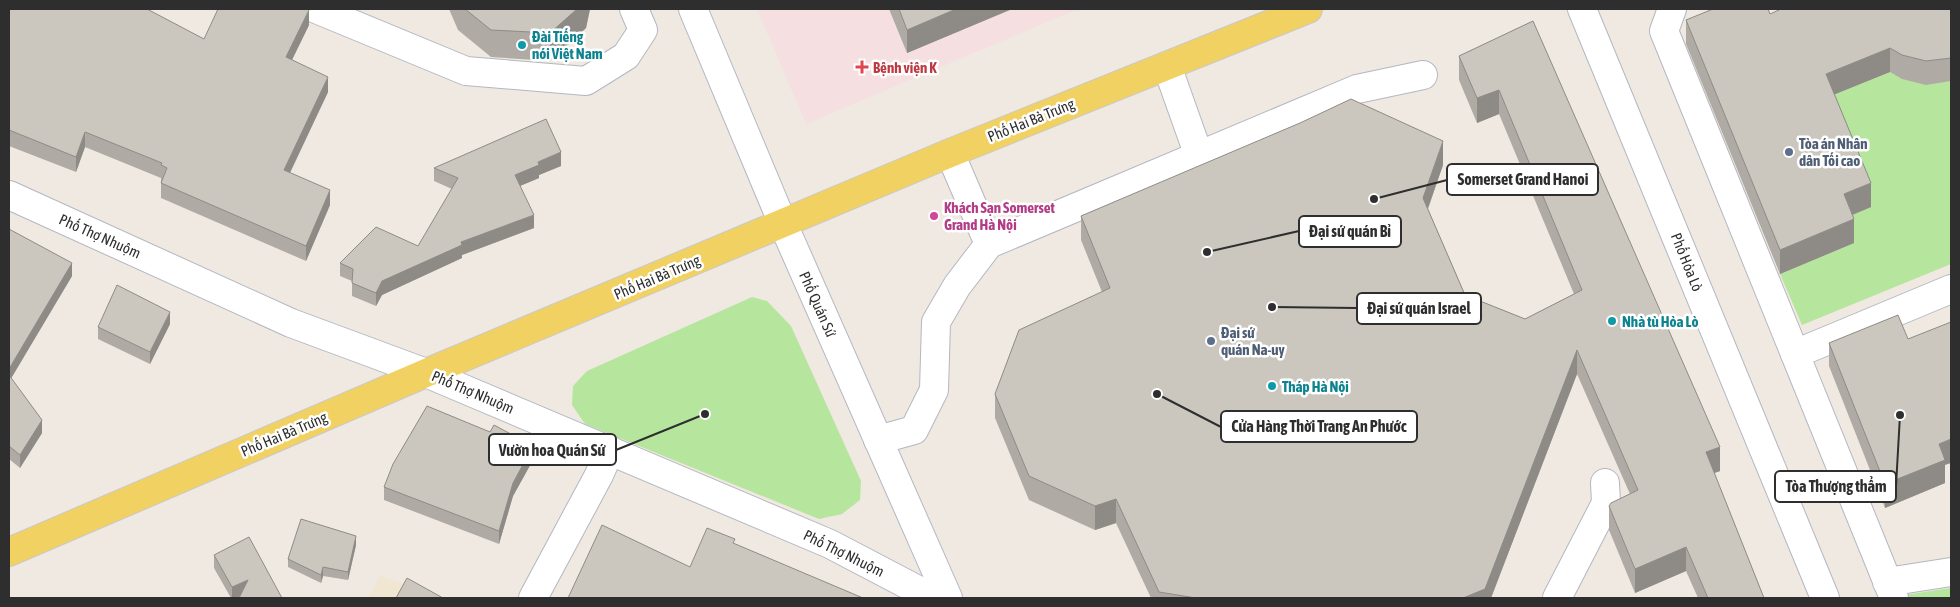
<svg xmlns="http://www.w3.org/2000/svg" width="1960" height="607" viewBox="0 0 1960 607" font-family="'Asap Condensed',sans-serif">
	<style>
		.education { fill: #f0e6d1 }
		.medical { fill: #f5dfe0 }
		.green { fill: #b6e59e }
		.lines { fill: none; stroke-linecap: round; stroke-linejoin: round }
		.minor-casing { stroke: #b4b7c1; stroke-width: 30 }
		.major-casing { stroke: #c9c9c9; stroke-width: 30 }
		.minor { stroke: #fff; stroke-width: 28 }
		.major { stroke: #f2d163; stroke-width: 28 }
		.wall { fill: #afaba4 }
		.shaded-wall { fill: #8e8b86 }
		.building { fill: #cbc7bf; stroke: #8e8b86 }
		.culture-dot { fill: #0f9aa8; stroke: #fff; stroke-width: 2 }
		.health-dot { fill: #e0444e; stroke: #fff; stroke-width: 2 }
		.service-dot { fill: #5c6f8a; stroke: #fff; stroke-width: 2 }
		.hotel-dot { fill: #d1479c; stroke: #fff; stroke-width: 2 }
		.labels { text-anchor: middle; dominant-baseline: central; stroke-width: 5; stroke-linejoin: round; paint-order: stroke }
		.culture-label { font-size: 15px; font-weight: bold; fill: #0d838f; stroke: #fff; text-anchor: start }
		.health-label { font-size: 15px; font-weight: bold; fill: #be3a42; stroke: #fff; text-anchor: start }
		.street-label { font-size: 15px; fill: #2e2e2e; stroke: #fff }
		.service-label { font-size: 15px; font-weight: bold; fill: #4e5e75; stroke: #fff; text-anchor: start }
		.hotel-label { font-size: 15px; font-weight: bold; fill: #b23c85; stroke: #fff; text-anchor: start }
		.leader { fill: none; stroke: #2e2e2e; stroke-width: 2 }
		.callout-dot { fill: #2e2e2e; stroke: #fff; stroke-width: 2 }
		.callout { fill: #fff; stroke: #2e2e2e; stroke-width: 2 }
		.callout-label { font-size: 16px; text-anchor: middle; font-weight: bold; fill: #2e2e2e }
	</style>
	<rect width="100%" height="100%" fill="#efe9e1"/>
	<!-- education -->
	<polygon class="education" points="380,576 449,598 368,598"/>
	<!-- medical -->
	<polygon class="medical" points="757,9 1078,9 806,124"/>
	<!-- green -->
	<g class="green">
		<path d="M 1890,72 C 1911,85 1927,84 1951,81 L 1951,264 L 1802,325 L 1780,274 L 1854,243 L 1826,98 Z"/>
		<polygon points="752,297 767,301 791,326 861,481 860,500 842,514 819,519 585,424 572,405 573,386 587,371"/>
		<polygon points="1951,588 1951,598 1899,598 1898,596"/>
	</g>
	<g class="lines">
		<defs>
			<g id="minor">
				<polyline points="316,9 466,71 586,81 626,56 643,30 634,9"/>
				<polyline points="693,9 783,224 948,598"/>
				<polyline points="1582,9 1825,598"/>
				<polyline points="1672,9 1664,31 1894,598"/>
				<polyline points="1167,66 1199,156"/>
				<polyline points="950,153 989,244"/>
				<polyline points="9,195 291,323 426,373 830,544 933,598"/>
				<polyline points="1795,354 1951,289"/>
				<polyline points="878,440 914,430 934,390 936,322 957,286 989,244 1357,89 1423,75"/>
				<polyline points="1887,582 1951,572"/>
				<polyline points="533,598 599,475 610,450"/>
				<polyline points="1557,598 1606,503 1605,483"/>
			</g>
			<polyline id="major" points="9,552 426,373 950,153 1308,9"/>
		</defs>
		<!-- minor casing -->
		<use href="#minor" class="minor-casing"/>
		<!-- major casing -->
		<use href="#major" class="major-casing"/>
		<!-- minor -->
		<use href="#minor" class="minor"/>
		<!-- major -->
		<use href="#major" class="major"/>
	</g>
	<!-- wall -->
	<g class="wall">
		<polygon points="9,9 204,39 309,25 292,60 328,92 290,173 330,205 306,261 161,198 161,178 85,147 76,172 9,146"/>
		<polygon points="449,9 590,9 586,28 550,61 491,57 458,30"/>
		<polygon points="889,9 1012,9 907,53"/>
		<polygon points="1951,9 1951,81 1926,85 1902,79 1890,72 1834,94 1871,207 1853,215 1854,243 1780,274 1686,44 1686,20 1770,14"/>
		<polygon points="1533,21 1720,471 1714,473 1764,598 1698,598 1686,571 1635,593 1609,530 1609,506 1630,494 1577,374 1491,598 1151,598 1116,523 1095,530 1029,500 995,418 995,394 1102,292 1081,240 1081,216 1443,165 1428,209 1465,295 1525,319 1574,294 1499,114 1477,123 1459,80 1459,56"/>
		<polygon points="561,166 539,175 539,178 520,186 534,228 462,255 462,258 382,295 376,306 352,296 352,281 340,276 340,263 418,246 452,189 434,181 434,168"/>
		<polygon points="9,229 72,276 11,378 42,433 20,468 9,459"/>
		<polygon points="170,324 150,364 98,339 98,327"/>
		<polygon points="1908,339 1945,465 1945,483 1885,508 1829,366 1829,343"/>
		<polygon points="533,460 513,496 499,544 384,500 384,487"/>
		<polygon points="356,545 348,580 323,576 321,583 288,567 288,559"/>
		<polygon points="214,555 240,596 236,598 231,598 214,568"/>
	</g>
	<!-- shaded-wall -->
	<g class="shaded-wall">
		<polygon points="577,9 590,9 586,28 550,61 550,33"/>
		<polygon points="956,9 1012,9 907,53 907,30"/>
		<polygon points="309,10 309,25 286,72 286,57"/>
		<polygon points="1890,48 1890,72 1826,98 1826,74"/>
		<polygon points="328,77 328,92 284,185 284,170"/>
		<polygon points="1499,90 1499,114 1477,123 1477,98"/>
		<polygon points="85,132 85,147 76,172 76,157"/>
		<polygon points="1443,141 1443,165 1423,222 1423,198"/>
		<polygon points="561,152 561,166 539,175 539,178 515,188 515,175 538,162"/>
		<polygon points="1871,183 1871,207 1844,218 1844,194"/>
		<polygon points="330,190 330,205 306,261 306,246"/>
		<polygon points="534,215 534,228 462,255 462,258 382,295 376,306 376,293 382,281 461,242"/>
		<polygon points="1854,219 1854,243 1780,274 1780,250"/>
		<polygon points="72,263 72,276 9,382 9,369"/>
		<polygon points="170,312 170,324 150,364 150,352"/>
		<polygon points="1577,350 1577,374 1491,598 1463,598"/>
		<polygon points="42,420 42,433 20,468 20,455"/>
		<polygon points="1951,439 1951,463 1945,465 1945,483 1885,508 1885,484 1939,444"/>
		<polygon points="533,446 533,460 513,496 499,544 499,531 513,483"/>
		<polygon points="1720,447 1720,471 1706,476 1706,452"/>
		<polygon points="1116,499 1116,523 1095,530 1095,506"/>
		<polygon points="356,536 356,545 348,580 348,572"/>
		<polygon points="1686,547 1686,571 1635,593 1635,569"/>
		<polygon points="323,567 323,576 321,583 321,575"/>
		<polygon points="248,580 248,593 236,598 232,598 232,587"/>
	</g>
	<!-- building -->
	<g class="building">
		<polygon points="9,9 147,9 204,39 218,9 307,9 309,10 286,57 328,77 284,170 330,190 306,246 161,183 167,168 161,165 162,163 85,132 76,157 9,130"/>
		<polygon points="465,9 577,9 550,33 491,30"/>
		<polygon points="899,9 956,9 907,30"/>
		<polygon points="1713,9 1768,9 1770,14 1781,9 1951,9 1951,58 1926,61 1902,55 1890,48 1826,74 1871,183 1844,194 1854,219 1780,250 1686,20"/>
		<polygon points="1533,21 1720,447 1706,452 1764,598 1708,598 1686,547 1635,569 1609,506 1611,503 1638,490 1577,350 1485,589 1463,598 1196,598 1159,592 1116,499 1095,506 1029,476 995,394 1019,330 1110,288 1081,216 1300,123 1351,99 1443,141 1423,198 1465,295 1525,319 1582,290 1499,90 1477,98 1459,56"/>
		<polygon points="546,119 561,152 538,162 539,165 515,175 534,215 461,242 462,245 382,281 376,293 352,283 353,269 340,263 376,227 418,246 458,178 434,168"/>
		<polygon points="9,229 72,263 9,369"/>
		<polygon points="117,285 170,312 150,352 98,327"/>
		<polygon points="1898,315 1908,339 1951,322 1951,439 1939,444 1945,460 1885,484 1829,343"/>
		<polygon points="9,375 42,420 20,455 9,446"/>
		<polygon points="427,406 490,432 494,425 533,446 513,483 499,531 384,487 393,464"/>
		<polygon points="301,519 356,536 348,572 323,567 321,575 288,559"/>
		<polygon points="602,525 690,567 707,528 735,539 733,543 863,598 568,598"/>
		<polygon points="249,537 282,598 239,598 248,580 232,587 214,555"/>
		<polygon points="407,578 443,598 396,598"/>
	</g>
	<!-- markers -->
	<g class="culture-dot">
		<circle cx="522" cy="45" r="5"/>
		<circle cx="1612" cy="321" r="5"/>
		<circle cx="1272" cy="386" r="5"/>
	</g>
	<path class="health-dot" d="M859.5 59.5h5v5h5v5h-5v5h-5v-5h-5v-5h5z"/>
	<g class="service-dot">
		<circle cx="1789" cy="152" r="5"/>
		<circle cx="1211" cy="341" r="5"/>
	</g>
	<circle class="hotel-dot" cx="934" cy="216" r="5"/>
	<g class="labels">
		<!-- culture labels -->
		<g class="culture-label">
			<text x="532" y="36">Đài Tiếng<tspan x="532" dy="17">nói Việt Nam</tspan></text>
			<text x="1622" y="321">Nhà tù Hỏa Lò</text>
			<text x="1282" y="386">Tháp Hà Nội</text>
		</g>
		<!-- health labels -->
		<g class="health-label">
			<text x="873" y="67">Bệnh viện K</text>
		</g>
		<!-- street labels -->
		<g class="street-label">
			<text transform="translate(1031 120) rotate(-22)">Phố Hai Bà Trưng</text>
			<text transform="translate(100 236) rotate(24)">Phố Thợ Nhuộm</text>
			<text transform="translate(1687 262) rotate(68)">Phố Hỏa Lò</text>
			<text transform="translate(657 277) rotate(-23)">Phố Hai Bà Trưng</text>
			<text transform="translate(818 304) rotate(66)">Phố Quán Sứ</text>
			<text transform="translate(473 392) rotate(23)">Phố Thợ Nhuộm</text>
			<text transform="translate(284 434) rotate(-23)">Phố Hai Bà Trưng</text>
			<text transform="translate(844 553) rotate(26)">Phố Thợ Nhuộm</text>
		</g>
		<!-- service labels -->
		<g class="service-label">
			<text x="1799" y="143">Tòa án Nhân<tspan x="1799" dy="17">dân Tối cao</tspan></text>
			<text x="1221" y="332">Đại sứ<tspan x="1221" dy="17">quán Na-uy</tspan></text>
		</g>
		<!-- hotel labels -->
		<g class="hotel-label">
			<text x="944" y="207">Khách Sạn Somerset<tspan x="944" dy="17">Grand Hà Nội</tspan></text>
		</g>
	</g>
	<!-- callouts -->
	<path class="leader" d="M1374 199L1447 180M1207 252L1299 231M1272 307L1357 308M1157 394L1221 427M705 414L616 450M1900 415L1896 486"/>
	<g class="callout-dot">
		<circle cx="1374" cy="199" r="5"/>
		<circle cx="1207" cy="252" r="5"/>
		<circle cx="1272" cy="307" r="5"/>
		<circle cx="1157" cy="394" r="5"/>
		<circle cx="705" cy="414" r="5"/>
		<circle cx="1900" cy="415" r="5"/>
	</g>
	<g class="callout">
		<rect x="1447" y="164" width="151" height="31" rx="5"/>
		<rect x="1299" y="216" width="102" height="31" rx="5"/>
		<rect x="1357" y="293" width="124" height="31" rx="5"/>
		<rect x="1221" y="411" width="196" height="31" rx="5"/>
		<rect x="489" y="434" width="127" height="31" rx="5"/>
		<rect x="1775" y="471" width="121" height="31" rx="5"/>
	</g>
	<g class="callout-label">
		<text x="1523" y="185">Somerset Grand Hanoi</text>
		<text x="1350" y="237">Đại sứ quán Bỉ</text>
		<text x="1419" y="314">Đại sứ quán Israel</text>
		<text x="1319" y="432">Cửa Hàng Thời Trang An Phước</text>
		<text x="552" y="456">Vườn hoa Quán Sứ</text>
		<text x="1836" y="492">Tòa Thượng thẩm</text>
	</g>
	<!-- border -->
	<rect width="1960" height="607" fill="none" stroke="#2e2e2e" stroke-width="20"/>
</svg>
